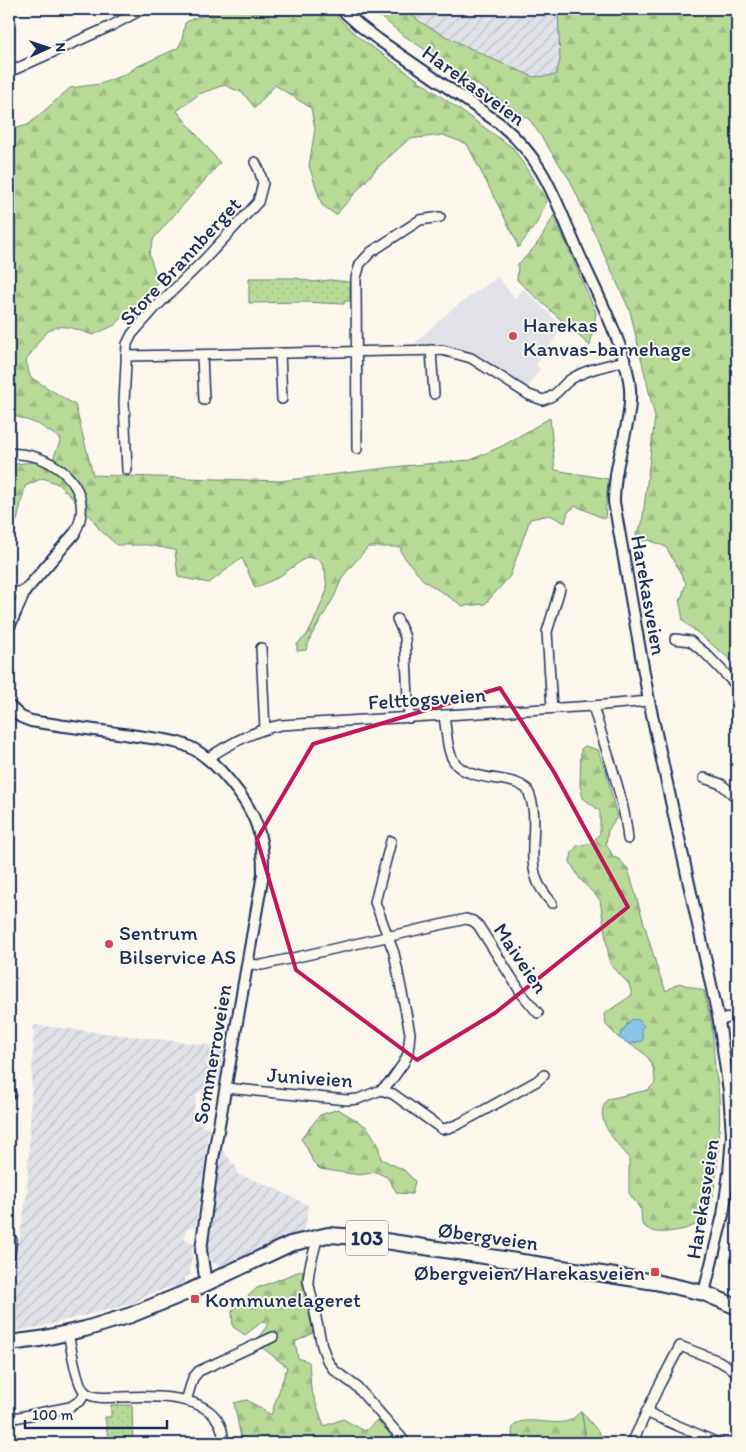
<svg xmlns="http://www.w3.org/2000/svg" width="746" height="1452" viewBox="0 0 746 1452" font-family="Itim,sans-serif">
	<style>
		.built { fill: #e1e1e8 }
		.industrial { fill: url(#industrial-furrows) }
		.grass { fill: url(#grass-tufts); stroke: #69857a }
		.forest { fill: url(#forest-firs); stroke: #69857a }
		.park { fill: url(#park-dots); stroke: #69857a }
		.water { fill: #89c5e9; stroke: #5d89b1 }
		.lines { fill: none; stroke-linecap: round; stroke-linejoin: round }
		.minor-casing { stroke: #1b2f5e; stroke-width: 12 }
		.tertiary-casing { stroke: #1b2f5e; stroke-width: 14 }
		.primary-casing { stroke: #1b2f5e; stroke-width: 18 }
		.minor { stroke: #fbf7ec; stroke-width: 9 }
		.tertiary { stroke: #fbf7ec; stroke-width: 10 }
		.primary { stroke: #fbf7ec; stroke-width: 14 }
		.marked { fill: none; stroke: #c2185b; stroke-width: 4; stroke-linejoin: round }
		.poi-dot { fill: #d1495b; stroke: #fbf7ec; stroke-width: 2 }
		.labels { text-anchor: middle; dominant-baseline: central; stroke-width: 4; stroke-linejoin: round; paint-order: stroke }
		.shield { fill: #fbf7ec; stroke: #5e6b89; stroke-width: 1 }
		.shield-label { font-size: 20px; font-weight: bold; fill: #1b2f5e }
		.street-label { font-size: 21px; fill: #1b2f5e; stroke: #fbf7ec }
		.poi-label { font-size: 21px; fill: #1b2f5e; stroke: #fbf7ec; text-anchor: start }
	</style>
	<defs>
		<pattern id="industrial-furrows" width="10" height="10" patternUnits="userSpaceOnUse" patternTransform="scale(1.25)"><rect width="10" height="10" fill="#e1e1e8"/><path d="M-1 1l2-2M0 10L10 0M9 11l2-2" fill="none" stroke="#c0c1c9"/></pattern>
		<pattern id="grass-tufts" width="24" height="20" patternUnits="userSpaceOnUse" patternTransform="scale(1.25)"><rect width="24" height="20" fill="#b7db96"/><path d="M3 7l-1-3M5 7V3M7 7l1-3M15 17l-1-3M17 17v-4M19 17l1-3" fill="none" stroke="#9dbc84"/></pattern>
		<pattern id="forest-firs" width="22" height="20" patternUnits="userSpaceOnUse" patternTransform="scale(1.25)"><rect width="22" height="20" fill="#b7db96"/><path d="M5 1l3.5 6h-7zM16 11l3.5 6h-7z" fill="#9dbc84"/></pattern>
		<pattern id="park-dots" width="8" height="8" patternUnits="userSpaceOnUse" patternTransform="scale(1.25)"><rect width="8" height="8" fill="#b7db96"/><path d="M2 2h.1M6 6h.1" fill="none" stroke="#9dbc84" stroke-width="1.8" stroke-linecap="round"/></pattern>
	</defs>
	<rect width="100%" height="100%" fill="#fbf7ec"/>
	<filter id="ink" filterUnits="userSpaceOnUse"><feTurbulence type="fractalNoise" baseFrequency=".02" numOctaves="2"/><feDisplacementMap in="SourceGraphic" scale="10" xChannelSelector="R" yChannelSelector="G"/><feConvolveMatrix kernelMatrix="1 2 1 2 8 2 1 2 1" color-interpolation-filters="sRGB"/></filter>
	<g filter="url(#ink)">
		<!-- built -->
		<polygon class="built" points="498,277 515,298 524,289 563,327 536,365 540,369 527,388 482,359 450,346 415,343 452,309"/>
		<!-- industrial -->
		<g class="industrial">
			<polygon points="406,9 558,9 560,60 556,75 534,77 499,62 447,37 420,22"/>
			<polygon points="34,1025 225,1047 218,1080 197,1094 192,1116 204,1127 209,1128 196,1226 186,1230 184,1239 193,1244 190,1275 185,1277 185,1286 167,1288 145,1296 134,1303 39,1327 9,1332 9,1301 27,1193"/>
			<polygon points="223,1151 238,1170 237,1174 270,1186 308,1205 306,1224 303,1231 224,1266 220,1266 212,1262 207,1250 215,1178 220,1152"/>
		</g>
		<!-- grass -->
		<polygon class="grass" points="581,1411 608,1443 581,1443 585,1433"/>
		<!-- forest -->
		<g class="forest">
			<path d="M 226,9 C 242,9 259,17 274,9 L 329,9 L 358,37 L 513,148 L 547,201 L 536,224 L 518,248 L 516,240 L 467,144 L 443,135 L 409,139 L 378,167 L 336,215 L 322,205 L 309,166 L 315,129 L 311,108 L 275,85 L 255,108 L 243,93 L 224,85 L 199,94 L 177,111 L 220,163 L 154,238 L 149,254 L 158,282 L 115,325 L 93,335 C 83,332 68,325 58,327 C 43,329 34,350 26,361 L 30,377 L 75,405 L 93,475 L 280,481 L 403,466 L 471,460 L 504,445 L 550,418 L 555,470 L 608,479 L 605,519 L 576,506 L 568,512 L 565,523 L 550,515 L 530,519 L 510,576 L 485,604 L 463,606 L 423,580 L 401,553 L 401,547 L 368,547 L 343,576 L 334,597 L 311,636 L 306,650 L 297,651 L 297,644 L 306,636 L 312,626 L 327,590 L 325,571 L 320,560 L 307,557 L 277,578 L 255,588 L 242,558 L 209,583 L 178,577 L 175,550 L 148,545 L 117,545 L 99,529 L 93,519 L 58,484 L 43,478 L 25,486 L 17,521 L 9,520 L 9,465 L 53,459 L 61,439 L 38,424 L 9,414 L 9,130 L 28,125 L 70,88 L 100,84 L 126,74 L 136,67 L 178,48 L 182,40 L 185,23 L 192,19 Z"/>
			<polygon points="371,9 406,9 420,22 447,37 499,62 534,77 556,75 560,60 558,9 737,9 737,665 683,621 680,602 686,583 666,547 649,540 638,542 636,533 642,524 655,417 630,311 570,180 530,120 403,35"/>
			<path d="M 554,215 L 596,313 L 590,346 L 517,280 L 518,264 C 535,250 544,234 554,215 Z"/>
			<path d="M 585,746 L 598,750 L 607,775 L 617,817 L 608,830 L 606,844 L 613,856 L 620,860 L 628,869 L 658,971 L 666,991 L 679,983 L 704,991 L 712,1026 L 715,1072 C 724,1096 719,1196 705,1217 C 698,1226 684,1230 674,1231 C 660,1233 652,1234 642,1224 L 641,1210 L 629,1193 L 629,1157 C 617,1144 591,1117 608,1099 L 648,1090 L 655,1083 C 654,1061 648,1054 629,1044 L 631,1043 L 628,1023 L 619,1038 L 606,1025 L 604,1014 L 632,995 L 629,984 L 610,964 L 600,900 L 580,879 L 570,862 L 572,853 L 577,846 L 592,843 L 600,833 L 600,811 L 583,798 L 580,785 L 581,749 Z"/>
			<polygon points="338,1109 367,1127 378,1144 381,1159 404,1170 415,1181 412,1194 397,1193 387,1177 376,1172 360,1175 320,1169 313,1162 306,1146 301,1139 320,1115"/>
			<polygon points="303,1270 302,1282 313,1333 295,1342 298,1358 309,1362 311,1389 324,1426 343,1419 365,1431 377,1420 399,1443 242,1443 234,1403 247,1400 271,1415 287,1367 255,1342 269,1323 263,1321 245,1335 233,1327 232,1311 257,1288"/>
			<path d="M 581,1411 L 585,1433 L 581,1443 L 514,1443 C 502,1406 549,1428 568,1421 C 574,1419 577,1415 581,1411 Z"/>
		</g>
		<!-- park -->
		<g class="park">
			<polygon points="249,278 296,278 313,282 330,280 350,282 350,301 345,301 344,304 303,302 249,303"/>
			<polygon points="111,1405 132,1405 133,1443 121,1443 108,1438 105,1417 111,1417"/>
		</g>
		<!-- water -->
		<polygon class="water" points="632,1019 639,1020 644,1026 641,1029 643,1038 642,1041 629,1044 619,1038 623,1030"/>
		<g class="lines">
			<defs>
				<g id="minor">
					<polyline points="9,72 111,26 143,9"/>
					<polyline points="431,350 434,394"/>
					<polyline points="280,353 282,399"/>
					<path d="M 126,356 L 442,350 L 471,358 L 529,395 L 543,400 C 556,397 561,386 571,379 C 587,369 606,366 624,361"/>
					<polyline points="202,356 204,400"/>
					<polyline points="357,449 356,278 360,264 371,252 420,220 440,217"/>
					<path d="M 9,453 C 16,454 25,454 32,456 C 68,465 95,498 74,534"/>
					<polyline points="127,470 124,402 127,344 132,334 155,308 202,262 258,202 263,183 259,170 255,162"/>
					<polyline points="9,593 25,591"/>
					<polyline points="397,619 405,637 409,718"/>
					<polyline points="675,639 690,641 705,653 737,686"/>
					<polyline points="261,648 265,729"/>
					<path d="M 593,706 C 605,749 624,795 628,839"/>
					<polyline points="552,708 547,632 560,589"/>
					<path d="M 444,715 C 450,761 447,772 498,779 C 509,781 519,782 527,789 C 542,817 526,851 537,880 C 540,889 546,896 552,903"/>
					<path d="M 208,758 C 229,744 255,730 281,725 L 593,706 L 649,701"/>
					<polyline points="704,778 721,784 737,798"/>
					<polyline points="247,964 262,965 466,919 473,921 478,925 522,994 538,1013"/>
					<polyline points="719,1021 737,1015"/>
					<polyline points="226,1088 347,1100 358,1099 381,1090 393,1094 442,1129 448,1128 459,1124 537,1081 544,1075"/>
					<polyline points="381,1090 391,1081 403,1064 408,1054 410,1033 394,953 375,902 391,841"/>
					<polyline points="9,1094 11,1094"/>
					<polyline points="9,1235 12,1240 9,1261"/>
					<polyline points="318,1236 310,1266 308,1280 322,1346 327,1360 334,1370 357,1387 406,1443"/>
					<path d="M 68,1333 C 71,1345 76,1384 85,1392 C 94,1400 111,1397 122,1397 C 148,1396 198,1394 216,1418 C 221,1425 224,1434 223,1443"/>
					<polyline points="186,1401 193,1378 199,1371 273,1337"/>
					<polyline points="646,1412 718,1443"/>
					<polyline points="9,1419 70,1407 81,1400 85,1392"/>
					<polyline points="632,1443 659,1386 680,1346 719,1361 737,1372"/>
				</g>
				<g id="tertiary">
					<path d="M 341,9 L 359,25 L 379,40 L 499,123 C 516,137 530,152 541,171 C 555,194 565,222 576,247 C 593,287 627,347 630,389 C 632,418 620,447 616,475 C 615,484 614,493 614,502 L 649,701 L 719,1021 L 729,1091 L 732,1135 L 729,1173 L 723,1215 L 704,1293"/>
					<polyline points="9,627 25,591 74,534"/>
					<path d="M 9,706 L 21,717 L 31,721 C 68,727 106,731 144,737 C 157,739 172,740 185,745 C 214,756 252,803 259,833 C 263,847 263,860 263,874 L 213,1159 L 201,1250 L 206,1284"/>
				</g>
				<polyline id="primary" points="9,1343 40,1339 85,1329 131,1315 190,1291 290,1244 328,1235 359,1237 655,1282 704,1293 737,1307"/>
			</defs>
			<!-- minor casing -->
			<use href="#minor" class="minor-casing"/>
			<!-- tertiary casing -->
			<use href="#tertiary" class="tertiary-casing"/>
			<!-- primary casing -->
			<use href="#primary" class="primary-casing"/>
			<!-- minor -->
			<use href="#minor" class="minor"/>
			<!-- tertiary -->
			<use href="#tertiary" class="tertiary"/>
			<!-- primary -->
			<use href="#primary" class="primary"/>
		</g>
	</g>
	<!-- marked area -->
	<path class="marked" d="M 500,688 L 554,772 L 628,907 L 495,1013 L 417,1060 L 296,970 L 257,839 L 313,744 Z"/>
	<!-- markers -->
	<g class="poi-dot">
		<circle cx="513" cy="336" r="5"/>
		<circle cx="109" cy="944" r="5"/>
		<rect x="650" y="1267" width="10" height="10" rx="2.5"/>
		<rect x="190" y="1294" width="10" height="10" rx="2.5"/>
	</g>
	<g class="labels">
		<!-- shield labels -->
		<rect class="shield" x="346" y="1220.5" width="42" height="35" rx="4"/>
		<g class="shield-label">
			<text x="367" y="1238">103</text>
		</g>
		<!-- street labels -->
		<g class="street-label">
			<text transform="translate(474 85) rotate(36)">Harekasveien</text>
			<text transform="translate(180 261) rotate(-47)">Store Brannberget</text>
			<text transform="translate(649 595) rotate(80)">Harekasveien</text>
			<text transform="translate(427 698) rotate(-4)">Felttogsveien</text>
			<text transform="translate(521 958) rotate(56)">Maiveien</text>
			<text transform="translate(212 1054) rotate(-80)">Sommerroveien</text>
			<text transform="translate(310 1077) rotate(4)">Juniveien</text>
			<text transform="translate(702 1199) rotate(-81)">Harekasveien</text>
			<text transform="translate(488 1236) rotate(8)">Øbergveien</text>
		</g>
		<!-- poi labels -->
		<g class="poi-label">
			<text x="523" y="324">Harekas<tspan x="523" dy="24">Kanvas-barnehage</tspan></text>
			<text x="119" y="932">Sentrum<tspan x="119" dy="24">Bilservice AS</tspan></text>
			<text x="645" y="1272" text-anchor="end">Øbergveien/Harekasveien</text>
			<text x="205" y="1299">Kommunelageret</text>
		</g>
	</g>
	<!-- margin -->
	<rect width="746" height="1452" fill="none" stroke="#fbf7ec" stroke-width="30"/>
	<rect x="15" y="15" width="716" height="1422" fill="none" stroke="#1b2f5e" stroke-width="2" filter="url(#ink)"/>
	<!-- north arrow -->
	<g transform="translate(48 48) rotate(87)" stroke="#fbf7ec" stroke-width="4" paint-order="stroke">
	<path d="M0-4L9 19L0 12L-9 19Z" fill="#1b2f5e"/>
	<text y="-8" font-size="14" font-weight="bold" text-anchor="middle" fill="#1b2f5e">N</text>
	</g>
	<!-- scale -->
	<path d="M25 1420v8h142v-8" fill="none" stroke="#1b2f5e" stroke-width="2.5"/>
	<text x="32" y="1420" font-size="15" fill="#1b2f5e" stroke="#fbf7ec" stroke-width="4" paint-order="stroke">100 m</text>
</svg>
